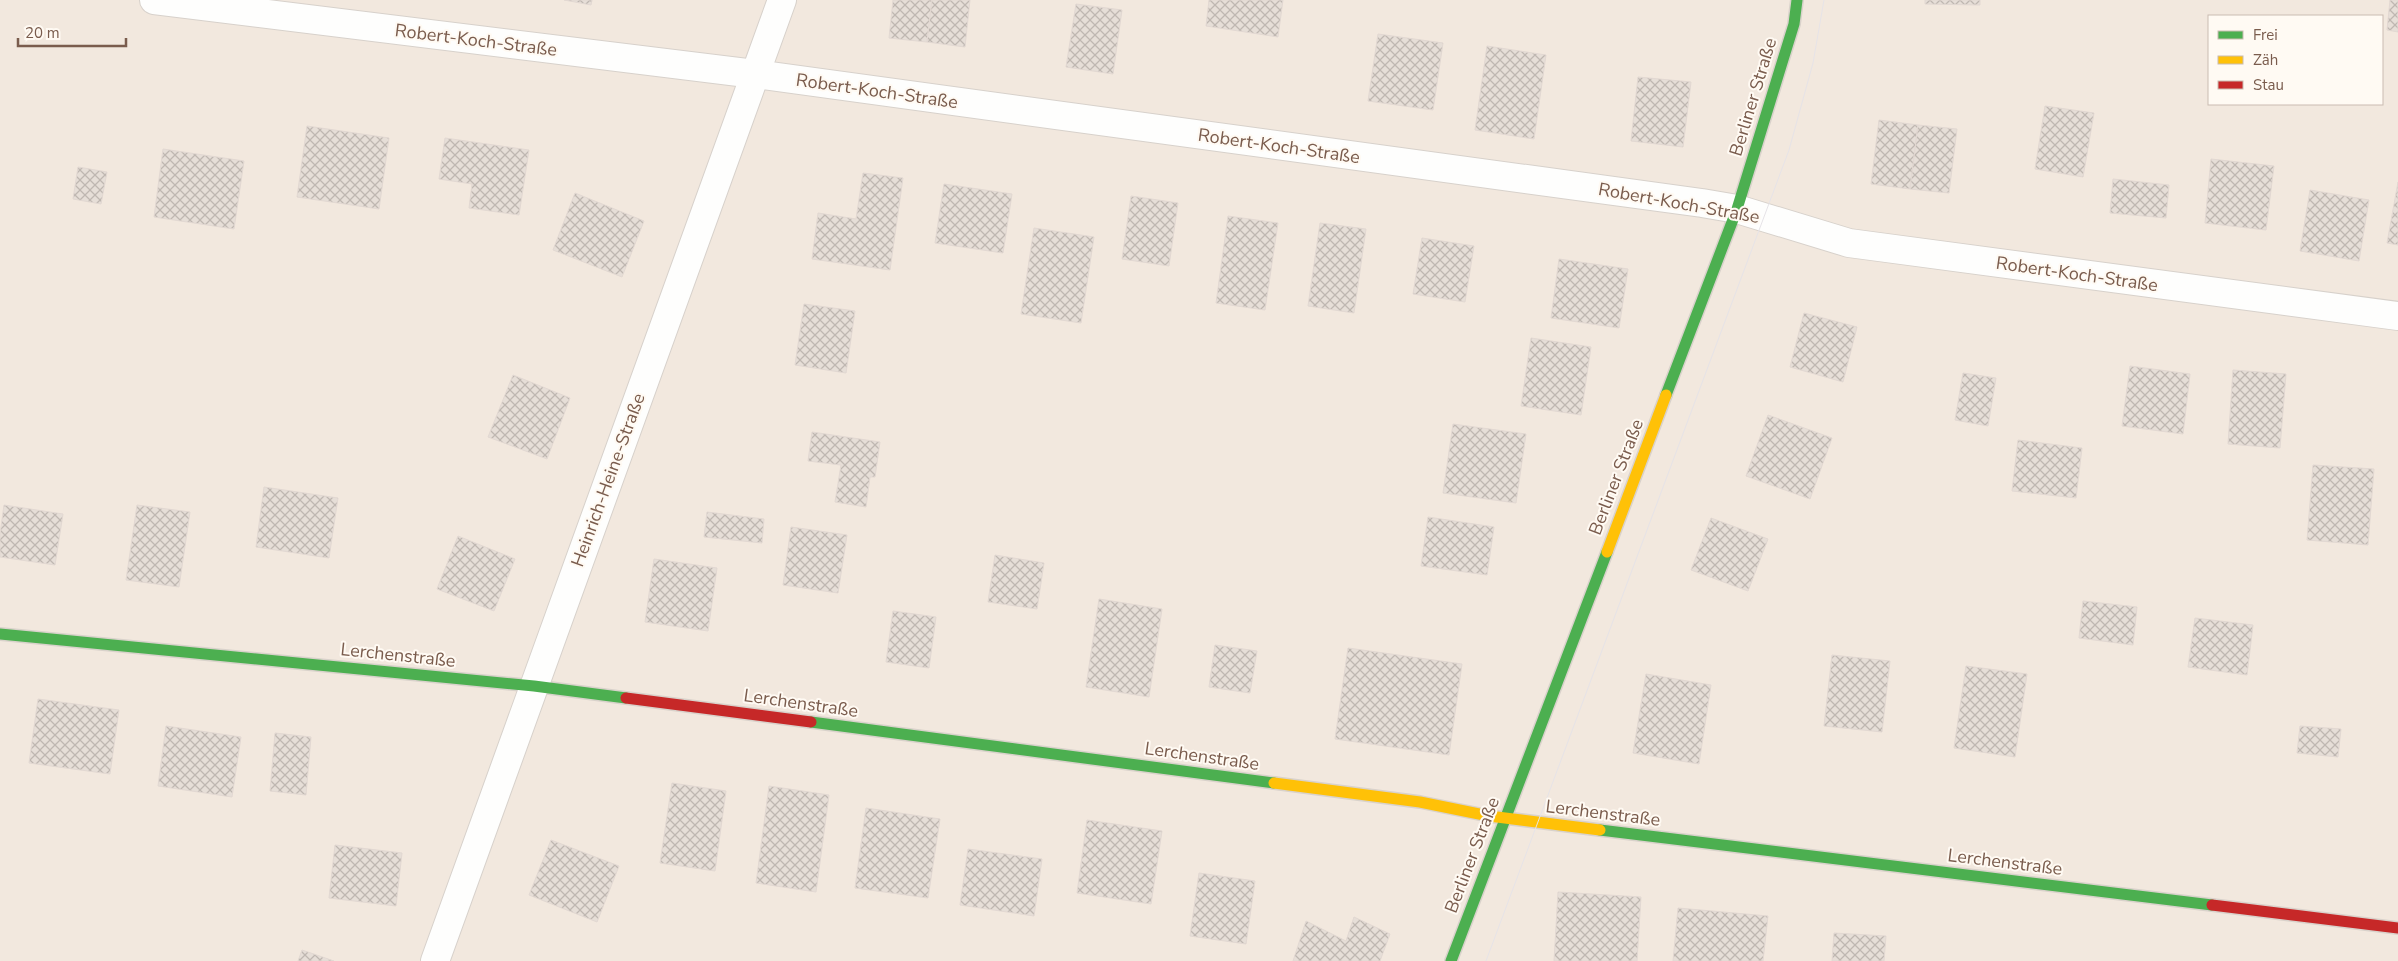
<svg xmlns="http://www.w3.org/2000/svg" width="2398" height="961" viewBox="0 0 2398 961" font-family="'Nunito Sans',sans-serif">
	<style>
		.residential { fill: #f2e8de; fill-rule: evenodd }
		.building { fill: url(#building-cross-hatch); stroke: #e2d8d2 }
		.lines { fill: none; stroke-linecap: round; stroke-linejoin: round }
		.street-casing { stroke: #d7d1cb; stroke-width: 30 }
		.fast-casing { stroke: #d9d2cb; stroke-width: 14 }
		.slow-casing { stroke: #d9d2cb; stroke-width: 14 }
		.jam-casing { stroke: #d9d2cb; stroke-width: 14 }
		.street { stroke: #fefefd; stroke-width: 28 }
		.fast { stroke: #4caf50; stroke-width: 11 }
		.slow { stroke: #ffc107; stroke-width: 11 }
		.jam { stroke: #c62828; stroke-width: 11 }
		.tram { stroke: #e6e3e7; stroke-width: 1 }
		.labels { text-anchor: middle; dominant-baseline: central; stroke-width: 4; stroke-linejoin: round; paint-order: stroke }
		.street-label { font-size: 18px; fill: #7a5c4d; stroke: #fffaf3 }
	</style>
	<defs>
		<pattern id="building-cross-hatch" width="8" height="8" patternUnits="userSpaceOnUse" patternTransform="scale(1.25)"><rect width="8" height="8" fill="#e6ded7"/><path d="M0 0l8 8M0 8l8-8" fill="none" stroke="#bfb7b1"/></pattern>
	</defs>
	<rect width="100%" height="100%" fill="#f9f5f0"/>
	<!-- residential -->
	<path class="residential" d="M 0,0 L 2398,0 L 2398,961 L 0,961 ZM 2209,16 L 2382,16 L 2382,104 L 2209,104 Z"/>
	<!-- building -->
	<g class="building">
		<polygon points="564,0 592,0 591,5"/>
		<polygon points="893,0 932,0 927,42 889,38"/>
		<polygon points="932,0 970,0 965,47 927,42"/>
		<polygon points="1209,0 1283,0 1278,37 1206,26"/>
		<polygon points="1925,0 1980,0 1980,5 1925,4"/>
		<polygon points="2390,0 2398,0 2398,32 2387,30"/>
		<polygon points="1076,4 1122,10 1113,74 1066,67"/>
		<polygon points="1378,34 1443,43 1433,110 1368,101"/>
		<polygon points="1487,46 1546,55 1534,139 1475,130"/>
		<polygon points="1638,77 1691,82 1683,147 1631,141"/>
		<polygon points="2045,106 2094,113 2083,177 2035,169"/>
		<polygon points="1879,120 1918,125 1910,189 1871,184"/>
		<polygon points="1918,125 1957,129 1949,193 1910,189"/>
		<polygon points="307,126 389,138 379,209 297,197"/>
		<polygon points="445,138 529,150 519,215 469,208 472,184 439,179"/>
		<polygon points="163,149 244,161 234,229 154,217"/>
		<polygon points="2211,159 2274,166 2266,230 2205,223"/>
		<polygon points="78,167 107,172 101,204 73,199"/>
		<polygon points="863,173 903,178 890,270 812,259 818,213 856,219"/>
		<polygon points="2113,179 2169,185 2166,218 2110,213"/>
		<polygon points="2398,182 2398,245 2387,243"/>
		<polygon points="944,184 1012,194 1003,253 935,243"/>
		<polygon points="2310,190 2369,200 2359,261 2300,251"/>
		<polygon points="575,193 644,221 622,277 553,250"/>
		<polygon points="1131,196 1178,203 1169,266 1122,259"/>
		<polygon points="1228,216 1278,223 1265,310 1216,303"/>
		<polygon points="1320,223 1366,229 1354,313 1308,306"/>
		<polygon points="1034,228 1094,237 1081,323 1021,314"/>
		<polygon points="1422,238 1474,246 1465,302 1413,294"/>
		<polygon points="1559,259 1628,269 1619,328 1551,318"/>
		<polygon points="804,304 855,311 846,373 795,365"/>
		<polygon points="1804,313 1857,327 1843,382 1790,367"/>
		<polygon points="1531,338 1591,347 1581,415 1521,406"/>
		<polygon points="2130,366 2190,374 2183,434 2122,426"/>
		<polygon points="2233,370 2286,374 2280,448 2228,444"/>
		<polygon points="1963,373 1996,378 1988,426 1955,420"/>
		<polygon points="513,375 570,398 547,459 488,437"/>
		<polygon points="1768,415 1832,438 1810,499 1746,476"/>
		<polygon points="1453,424 1526,434 1516,503 1443,493"/>
		<polygon points="812,432 880,442 875,477 870,477 866,507 835,502 841,465 808,461"/>
		<polygon points="2018,440 2082,448 2076,498 2012,491"/>
		<polygon points="2313,465 2374,469 2368,545 2307,540"/>
		<polygon points="264,487 338,498 329,558 256,547"/>
		<polygon points="4,505 63,514 55,565 0,557 0,534"/>
		<polygon points="137,505 190,512 179,587 126,580"/>
		<polygon points="707,512 764,519 762,543 704,537"/>
		<polygon points="1428,517 1494,527 1487,575 1421,566"/>
		<polygon points="1711,518 1768,539 1748,591 1691,570"/>
		<polygon points="791,527 847,535 838,593 783,585"/>
		<polygon points="458,536 515,559 494,611 437,589"/>
		<polygon points="995,555 1044,563 1037,609 988,602"/>
		<polygon points="654,559 717,568 708,631 645,622"/>
		<polygon points="1099,599 1162,609 1149,697 1086,687"/>
		<polygon points="2083,601 2137,607 2133,645 2079,638"/>
		<polygon points="893,611 936,617 929,668 886,662"/>
		<polygon points="2195,618 2253,625 2247,675 2188,667"/>
		<polygon points="1215,645 1257,651 1250,693 1209,687"/>
		<polygon points="1348,648 1462,664 1449,755 1335,739"/>
		<polygon points="1832,655 1890,661 1882,732 1824,726"/>
		<polygon points="1966,666 2027,674 2015,757 1954,748"/>
		<polygon points="1646,674 1711,685 1699,764 1633,753"/>
		<polygon points="38,699 119,710 110,774 29,763"/>
		<polygon points="166,726 241,737 232,797 158,786"/>
		<polygon points="2300,726 2341,729 2338,757 2297,753"/>
		<polygon points="275,733 311,737 306,795 270,791"/>
		<polygon points="672,783 726,791 715,871 660,863"/>
		<polygon points="769,786 829,795 816,892 756,883"/>
		<polygon points="866,808 940,819 928,898 855,888"/>
		<polygon points="1087,820 1162,831 1151,904 1077,893"/>
		<polygon points="551,840 619,866 597,922 529,895"/>
		<polygon points="335,845 402,853 396,906 329,898"/>
		<polygon points="968,849 1042,859 1034,916 960,905"/>
		<polygon points="1199,873 1255,881 1246,944 1190,936"/>
		<polygon points="1558,892 1641,897 1637,961 1554,961"/>
		<polygon points="1678,908 1768,916 1763,961 1673,961"/>
		<polygon points="1354,917 1390,934 1380,961 1293,961 1306,921 1346,941"/>
		<polygon points="1834,933 1886,936 1884,961 1832,961"/>
		<polygon points="302,950 334,961 298,961"/>
	</g>
	<g class="lines">
		<defs>
			<g id="street">
				<polyline points="154,0 755,74 1702,203 1737,209 1849,243 2398,316"/>
				<polyline points="435,961 782,0"/>
			</g>
			<g id="fast">
				<polyline points="1666,395 1737,209 1794,24 1797,0"/>
				<polyline points="0,634 534,686 626,698"/>
				<polyline points="811,722 1274,783"/>
				<polyline points="1600,830 2212,905"/>
				<polyline points="1451,961 1607,552"/>
			</g>
			<g id="slow">
				<polyline points="1607,552 1666,395"/>
				<polyline points="1274,783 1420,802 1489,816 1600,830"/>
			</g>
			<g id="jam">
				<polyline points="626,698 811,722"/>
				<polyline points="2212,905 2398,928"/>
			</g>
		</defs>
		<!-- street casing -->
		<use href="#street" class="street-casing"/>
		<!-- fast casing -->
		<use href="#fast" class="fast-casing"/>
		<!-- slow casing -->
		<use href="#slow" class="slow-casing"/>
		<!-- jam casing -->
		<use href="#jam" class="jam-casing"/>
		<!-- street -->
		<use href="#street" class="street"/>
		<!-- fast -->
		<use href="#fast" class="fast"/>
		<!-- slow -->
		<use href="#slow" class="slow"/>
		<!-- jam -->
		<use href="#jam" class="jam"/>
		<!-- tram -->
		<polyline class="tram" points="1486,961 1789,150 1813,63 1824,0"/>
	</g>
	<g class="labels">
		<!-- street labels -->
		<g class="street-label">
			<text transform="translate(476 40) rotate(7)">Robert-Koch-Straße</text>
			<text transform="translate(877 91) rotate(8)">Robert-Koch-Straße</text>
			<text transform="translate(1753 97) rotate(-73)">Berliner Straße</text>
			<text transform="translate(1279 146) rotate(8)">Robert-Koch-Straße</text>
			<text transform="translate(1679 203) rotate(10)">Robert-Koch-Straße</text>
			<text transform="translate(2077 274) rotate(8)">Robert-Koch-Straße</text>
			<text transform="translate(1616 477) rotate(-69)">Berliner Straße</text>
			<text transform="translate(608 480) rotate(-70)">Heinrich-Heine-Straße</text>
			<text transform="translate(398 655) rotate(6)">Lerchenstraße</text>
			<text transform="translate(801 703) rotate(8)">Lerchenstraße</text>
			<text transform="translate(1202 756) rotate(8)">Lerchenstraße</text>
			<text transform="translate(1603 813) rotate(7)">Lerchenstraße</text>
			<text transform="translate(1472 855) rotate(-69)">Berliner Straße</text>
			<text transform="translate(2005 862) rotate(7)">Lerchenstraße</text>
		</g>
	</g>
	<!-- legend -->
	<rect x="2208" y="15" width="175" height="90" fill="#fffaf3" stroke="#cabbb1"/>
	<rect x="2218" y="31" width="25" height="8" fill="#4caf50" stroke="#cabbb1"/>
	<text x="2253" y="40" font-size="15" fill="#7a5c4d">Frei</text>
	<rect x="2218" y="56" width="25" height="8" fill="#ffc107" stroke="#cabbb1"/>
	<text x="2253" y="65" font-size="15" fill="#7a5c4d">Zäh</text>
	<rect x="2218" y="81" width="25" height="8" fill="#c62828" stroke="#cabbb1"/>
	<text x="2253" y="90" font-size="15" fill="#7a5c4d">Stau</text>
	<!-- scale -->
	<path d="M18 38v8h108v-8" fill="none" stroke="#7a5c4d" stroke-width="2.5"/>
	<text x="25" y="38" font-size="15" fill="#7a5c4d" stroke="#fffaf3" stroke-width="4" paint-order="stroke">20 m</text>
</svg>
